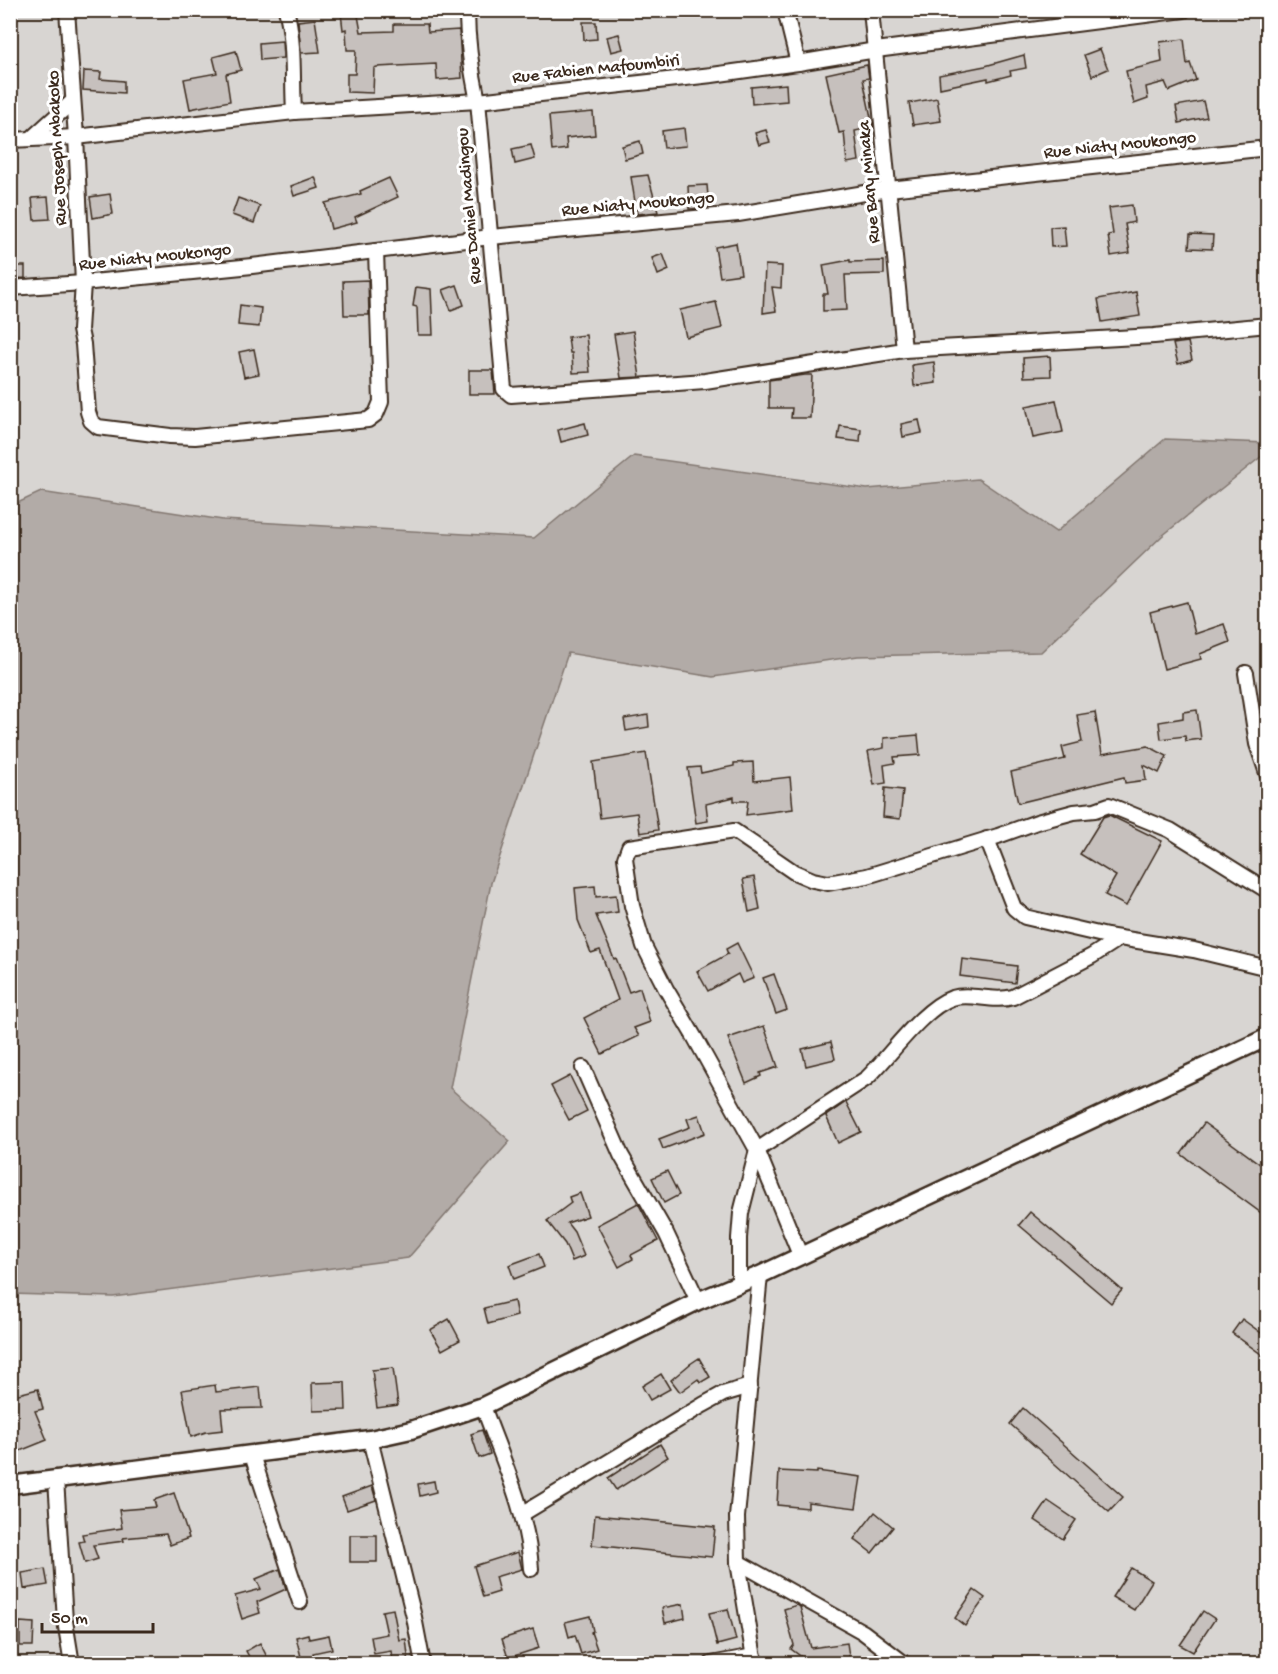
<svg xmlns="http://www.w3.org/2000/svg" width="1278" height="1674" viewBox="0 0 1278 1674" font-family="'Gochi Hand',sans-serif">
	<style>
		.green { fill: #d8d5d2; stroke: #8a8078; stroke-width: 1.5 }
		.water { fill: #b2aba7; stroke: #827770; stroke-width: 1.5 }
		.building { fill: #c6c0bd; stroke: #3b2a1e; stroke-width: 1.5 }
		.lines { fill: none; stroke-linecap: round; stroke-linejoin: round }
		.minor-casing { stroke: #3b2a1e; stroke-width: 18 }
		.tertiary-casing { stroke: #3b2a1e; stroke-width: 21 }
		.minor { stroke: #fff; stroke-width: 14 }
		.tertiary { stroke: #fff; stroke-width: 16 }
		.labels { text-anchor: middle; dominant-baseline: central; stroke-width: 6; stroke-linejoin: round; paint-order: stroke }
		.street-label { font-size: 18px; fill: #3b2a1e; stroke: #fff }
	</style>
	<rect width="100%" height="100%" fill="#f3f2f2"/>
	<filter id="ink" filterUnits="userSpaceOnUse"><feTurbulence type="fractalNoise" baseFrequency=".0167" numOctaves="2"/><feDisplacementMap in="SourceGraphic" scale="12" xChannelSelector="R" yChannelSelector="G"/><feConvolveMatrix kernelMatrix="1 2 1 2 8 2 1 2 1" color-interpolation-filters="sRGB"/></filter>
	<g filter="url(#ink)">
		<!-- green -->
		<rect class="green" x="11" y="11" width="1256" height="1652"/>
		<!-- water -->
		<polygon class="water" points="1165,439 1267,443 1267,452 1162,536 1041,652 858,656 713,677 568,653 491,883 450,1088 510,1141 408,1258 113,1297 11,1294 11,506 41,492 223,520 534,538 634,456 867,489 978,479 1056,532"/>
		<!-- building -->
		<g class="building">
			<polygon points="357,10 361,32 394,31 394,24 427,24 428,32 459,30 462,78 437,80 436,64 377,67 374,68 373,93 347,92 347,74 355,74 356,50 347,50 346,29 343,30 341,13"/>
			<polygon points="315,19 320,52 301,53 298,21"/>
			<polygon points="583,22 596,22 597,39 584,40"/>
			<polygon points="619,34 623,49 611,52 607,37"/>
			<polygon points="1184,39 1187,64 1190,63 1196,80 1169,91 1165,82 1146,87 1148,99 1134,104 1126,71 1162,62 1160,42"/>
			<polygon points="282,41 283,58 260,60 259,43"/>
			<polygon points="1100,49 1108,69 1092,76 1084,55"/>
			<polygon points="236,51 241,70 226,74 230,101 190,109 184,79 217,73 213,57"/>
			<polygon points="1024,55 1026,68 1010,71 1011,75 988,81 988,78 940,88 939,75 985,66"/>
			<polygon points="867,65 869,78 863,79 873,127 855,131 859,161 847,163 844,132 839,133 826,74"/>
			<polygon points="84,71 101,72 100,79 124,81 124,93 83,90"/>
			<polygon points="786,84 787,101 752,104 751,87"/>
			<polygon points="937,98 941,121 913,125 909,103"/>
			<polygon points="1203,101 1207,117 1179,123 1176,106"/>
			<polygon points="593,112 595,135 566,138 567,149 552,151 549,116"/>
			<polygon points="684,128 686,146 664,148 662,131"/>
			<polygon points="766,130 770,142 759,145 755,133"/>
			<polygon points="640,141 643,154 625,159 622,146"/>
			<polygon points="531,145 535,159 515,164 512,149"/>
			<polygon points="648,175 658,212 637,214 631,177"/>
			<polygon points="315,177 319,188 294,196 291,186"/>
			<polygon points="389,178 398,197 355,217 357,222 331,229 325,203 361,194 360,191"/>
			<polygon points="707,185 709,208 689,209 688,186"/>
			<polygon points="110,194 113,214 93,218 90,197"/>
			<polygon points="48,197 50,219 34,220 32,198"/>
			<polygon points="238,198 260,206 254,223 232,215"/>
			<polygon points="1132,205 1134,222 1125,224 1130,253 1111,256 1108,235 1113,234 1109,208"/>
			<polygon points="1064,226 1066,246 1051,247 1050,227"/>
			<polygon points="1190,234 1213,235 1212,249 1189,248"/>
			<polygon points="736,243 741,274 720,277 715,247"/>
			<polygon points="663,254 669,270 658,275 652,258"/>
			<polygon points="850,260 850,262 884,261 884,274 845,275 847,310 823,311 823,294 828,294 823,265"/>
			<polygon points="765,265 782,266 781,288 772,287 776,311 763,313"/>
			<polygon points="10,266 25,266 25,278 10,279"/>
			<polygon points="368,280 369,315 344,315 343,281"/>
			<polygon points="457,285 464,305 451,310 443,290"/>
			<polygon points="416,287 431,289 433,335 418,335 417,307 413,306"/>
			<polygon points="1136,292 1140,316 1102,322 1098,299"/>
			<polygon points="716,302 722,328 686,337 680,310"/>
			<polygon points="240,305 261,308 259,327 238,325"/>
			<polygon points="633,331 640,377 621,378 614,334"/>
			<polygon points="586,335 590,372 573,373 572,353 570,353 568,337"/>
			<polygon points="1188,342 1192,360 1178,364 1173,344"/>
			<polygon points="254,349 259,374 244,377 239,352"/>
			<polygon points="1050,356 1051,376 1024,377 1023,358"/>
			<polygon points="934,362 936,383 914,386 912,365"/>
			<polygon points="469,370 493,370 495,394 469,394"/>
			<polygon points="805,375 812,375 810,418 791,418 792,408 769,408 769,380"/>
			<polygon points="1056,400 1063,432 1033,438 1026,406"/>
			<polygon points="919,420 922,433 903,437 901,424"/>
			<polygon points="585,423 588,435 561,442 558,430"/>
			<polygon points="840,426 861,429 860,442 838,439"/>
			<polygon points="1187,602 1195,634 1224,624 1230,642 1200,654 1201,659 1164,669 1150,612"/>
			<polygon points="1197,710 1201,739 1186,741 1185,736 1161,739 1159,722 1183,718 1183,712"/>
			<polygon points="1095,712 1102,754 1148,746 1167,756 1159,773 1144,765 1146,780 1125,783 1124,777 1018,803 1011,772 1065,759 1062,747 1082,742 1077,715"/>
			<polygon points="648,715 649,727 626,731 624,719"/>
			<polygon points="918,735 920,755 894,757 895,763 884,765 886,783 874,785 868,751 884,748 884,738"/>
			<polygon points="646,753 658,830 640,833 637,813 600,818 593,762"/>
			<polygon points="753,762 754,781 790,777 793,809 746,815 748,801 734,801 734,797 706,804 708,821 696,823 688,768 700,767 701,773 734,766 734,763"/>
			<polygon points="885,788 903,790 900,819 883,817"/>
			<polygon points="1109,815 1162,841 1126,906 1105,895 1116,876 1080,854 1103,817"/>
			<polygon points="754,877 760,909 749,912 743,879"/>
			<polygon points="595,886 596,897 616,895 618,912 596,915 614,959 616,958 629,992 640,988 650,1022 634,1028 639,1036 602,1054 584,1018 618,1000 600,950 591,953 578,920 575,888"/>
			<polygon points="737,943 754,978 742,983 738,974 708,991 697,971 728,954 726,949"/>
			<polygon points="962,959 1017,966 1015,983 960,976"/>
			<polygon points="774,974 787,1010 776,1014 763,978"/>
			<polygon points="764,1026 778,1067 760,1073 761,1076 746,1083 728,1038"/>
			<polygon points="831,1042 835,1059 806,1066 802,1049"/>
			<polygon points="570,1076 587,1111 569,1120 551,1086"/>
			<polygon points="846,1102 861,1132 838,1143 826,1116"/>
			<polygon points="699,1115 705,1133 663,1149 659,1139 690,1127 687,1119"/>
			<polygon points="1204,1123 1268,1170 1268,1218 1181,1154"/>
			<polygon points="667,1171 679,1195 664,1203 652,1178"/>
			<polygon points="580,1193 588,1216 567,1223 574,1232 584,1256 572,1261 565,1244 547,1221 571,1203 569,1197"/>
			<polygon points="638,1203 658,1241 631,1255 633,1259 619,1267 597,1225"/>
			<polygon points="1030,1212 1122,1290 1111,1303 1019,1225"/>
			<polygon points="539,1254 544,1267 514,1279 509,1265"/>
			<polygon points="514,1301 517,1316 488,1324 484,1308"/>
			<polygon points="449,1319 460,1340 442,1350 430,1330"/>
			<polygon points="1242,1319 1268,1338 1268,1359 1232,1333"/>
			<polygon points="699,1358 710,1377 700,1383 698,1379 680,1392 671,1380 690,1364"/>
			<polygon points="393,1368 398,1405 377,1408 372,1370"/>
			<polygon points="661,1374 670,1389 650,1400 642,1386"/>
			<polygon points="345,1382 346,1410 313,1411 312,1383"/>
			<polygon points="215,1385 216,1392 260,1387 262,1408 221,1409 223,1430 206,1432 191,1437 182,1390"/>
			<polygon points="38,1389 43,1409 35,1411 47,1440 10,1455 10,1396"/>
			<polygon points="1023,1408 1123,1497 1109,1512 1010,1424"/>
			<polygon points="482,1430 490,1454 479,1458 471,1434"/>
			<polygon points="660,1444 668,1457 616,1490 608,1478"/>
			<polygon points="779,1471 817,1473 817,1471 861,1477 856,1508 808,1502 808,1508 777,1505"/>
			<polygon points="434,1481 436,1492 420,1496 418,1484"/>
			<polygon points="372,1486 376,1500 347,1510 342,1497"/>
			<polygon points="174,1493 189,1538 170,1545 166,1534 123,1538 124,1541 93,1545 98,1559 85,1563 79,1542 84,1541 82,1534 122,1528 119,1510 156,1507 154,1500"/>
			<polygon points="1048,1501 1076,1520 1063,1539 1035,1520"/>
			<polygon points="875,1512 893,1527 872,1553 854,1539"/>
			<polygon points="595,1515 715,1527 712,1557 592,1545"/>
			<rect x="350" y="1535" width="27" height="27"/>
			<polygon points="518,1552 522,1569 495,1577 499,1592 483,1597 474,1566"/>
			<polygon points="1131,1568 1152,1581 1134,1610 1112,1597"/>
			<polygon points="45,1569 48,1585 24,1589 22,1573"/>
			<polygon points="280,1569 286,1589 257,1602 260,1613 242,1619 235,1596 261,1589 256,1579"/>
			<polygon points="974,1590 985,1598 965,1626 955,1618"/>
			<polygon points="683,1604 685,1618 665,1623 662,1608"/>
			<polygon points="797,1605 800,1607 811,1648 847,1643 850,1663 811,1664 791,1649 794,1645 784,1609"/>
			<polygon points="393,1609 399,1640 406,1639 409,1664 393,1664 391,1651 374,1654 371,1637 387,1634 382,1611"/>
			<polygon points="728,1609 736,1640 717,1645 709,1613"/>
			<polygon points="1203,1611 1215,1619 1193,1652 1180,1645"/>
			<polygon points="590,1616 593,1631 591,1632 597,1649 581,1654 575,1635 569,1637 565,1622"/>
			<polygon points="20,1622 34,1623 33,1646 20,1646"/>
			<polygon points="533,1629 539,1648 508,1658 502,1639"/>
			<polygon points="308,1634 309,1639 329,1635 332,1649 313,1653 314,1658 302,1661 296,1637"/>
			<polygon points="260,1643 267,1657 253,1664 246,1651"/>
		</g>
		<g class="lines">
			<defs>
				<g id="minor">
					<polyline points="67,10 76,137 83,283 80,330 83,344 88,412 91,421 98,427 170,436 195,437 368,420 376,414 381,402 376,251"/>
					<path d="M 286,10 C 295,40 292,81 294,112"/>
					<path d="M 467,10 C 467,43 471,69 478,101 L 504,389 L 511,395 L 705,381 L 904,350 L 1154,336 L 1268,325"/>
					<polyline points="785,10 798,63"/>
					<polyline points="871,10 904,350"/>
					<polyline points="32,138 73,101"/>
					<polyline points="10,140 76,137 294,112 478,101 712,75 798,63 876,50 1184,10"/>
					<polyline points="10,288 83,283 252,266 491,237 738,214 889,189 1268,148"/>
					<polyline points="1246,673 1257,744 1268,776"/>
					<polyline points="987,839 1014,908 1025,917 1107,936 1194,950 1268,968"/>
					<polyline points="583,1068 621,1155 666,1233 698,1301"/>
					<polyline points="800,1255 757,1150 695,1038 666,989 644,946 632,906 625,858 629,847 734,831 794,872 813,880 828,883 867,876 998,836 1037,822 1074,812 1095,810 1109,805 1170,830 1268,891"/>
					<path d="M 739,1284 L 739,1238 L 741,1213 L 757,1150 L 867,1078 C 890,1056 923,1008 952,998 C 971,992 992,1003 1013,997 L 1092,956 L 1120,938"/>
					<path d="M 483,1406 C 502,1459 528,1513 531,1569"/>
					<polyline points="370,1439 414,1617 423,1664"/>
					<polyline points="252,1455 300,1602"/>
					<polyline points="56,1479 65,1621 72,1664"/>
					<polyline points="522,1514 703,1405 723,1394 750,1386"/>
					<polyline points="738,1562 863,1632 905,1664"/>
					<polyline points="711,1664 754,1656"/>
					<polyline points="755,1664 738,1562 737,1517 760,1275"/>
				</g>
				<polyline id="tertiary" points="10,1485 370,1439 411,1430 483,1406 698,1301 760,1275 1268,1037"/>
			</defs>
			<!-- minor casing -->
			<use href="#minor" class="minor-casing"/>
			<!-- tertiary casing -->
			<use href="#tertiary" class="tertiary-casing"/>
			<!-- minor -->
			<use href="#minor" class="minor"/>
			<!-- tertiary -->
			<use href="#tertiary" class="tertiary"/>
		</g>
	</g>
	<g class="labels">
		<!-- street labels -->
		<g class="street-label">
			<text transform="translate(596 70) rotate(-6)">Rue Fabien Mafoumbiri</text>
			<text transform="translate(1120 146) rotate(-6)">Rue Niaty Moukongo</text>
			<text transform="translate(58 148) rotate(-93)">Rue Joseph Mbakoko</text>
			<text transform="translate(870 182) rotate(-95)">Rue Bary Minaka</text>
			<text transform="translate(638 205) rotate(-5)">Rue Niaty Moukongo</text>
			<text transform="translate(470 206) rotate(-95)">Rue Daniel Madingou</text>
			<text transform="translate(155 258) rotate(-6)">Rue Niaty Moukongo</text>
		</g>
	</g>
	<!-- margin -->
	<rect width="1278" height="1674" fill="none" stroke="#fff" stroke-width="36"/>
	<rect x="18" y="18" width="1242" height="1638" fill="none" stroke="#3b2a1e" stroke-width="2" filter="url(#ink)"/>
	<!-- scale -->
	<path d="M42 1623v9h111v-9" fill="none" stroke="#3b2a1e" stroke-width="3"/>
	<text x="51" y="1623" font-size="18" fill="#3b2a1e" stroke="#ffffff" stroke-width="4.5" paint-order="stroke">50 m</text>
</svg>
